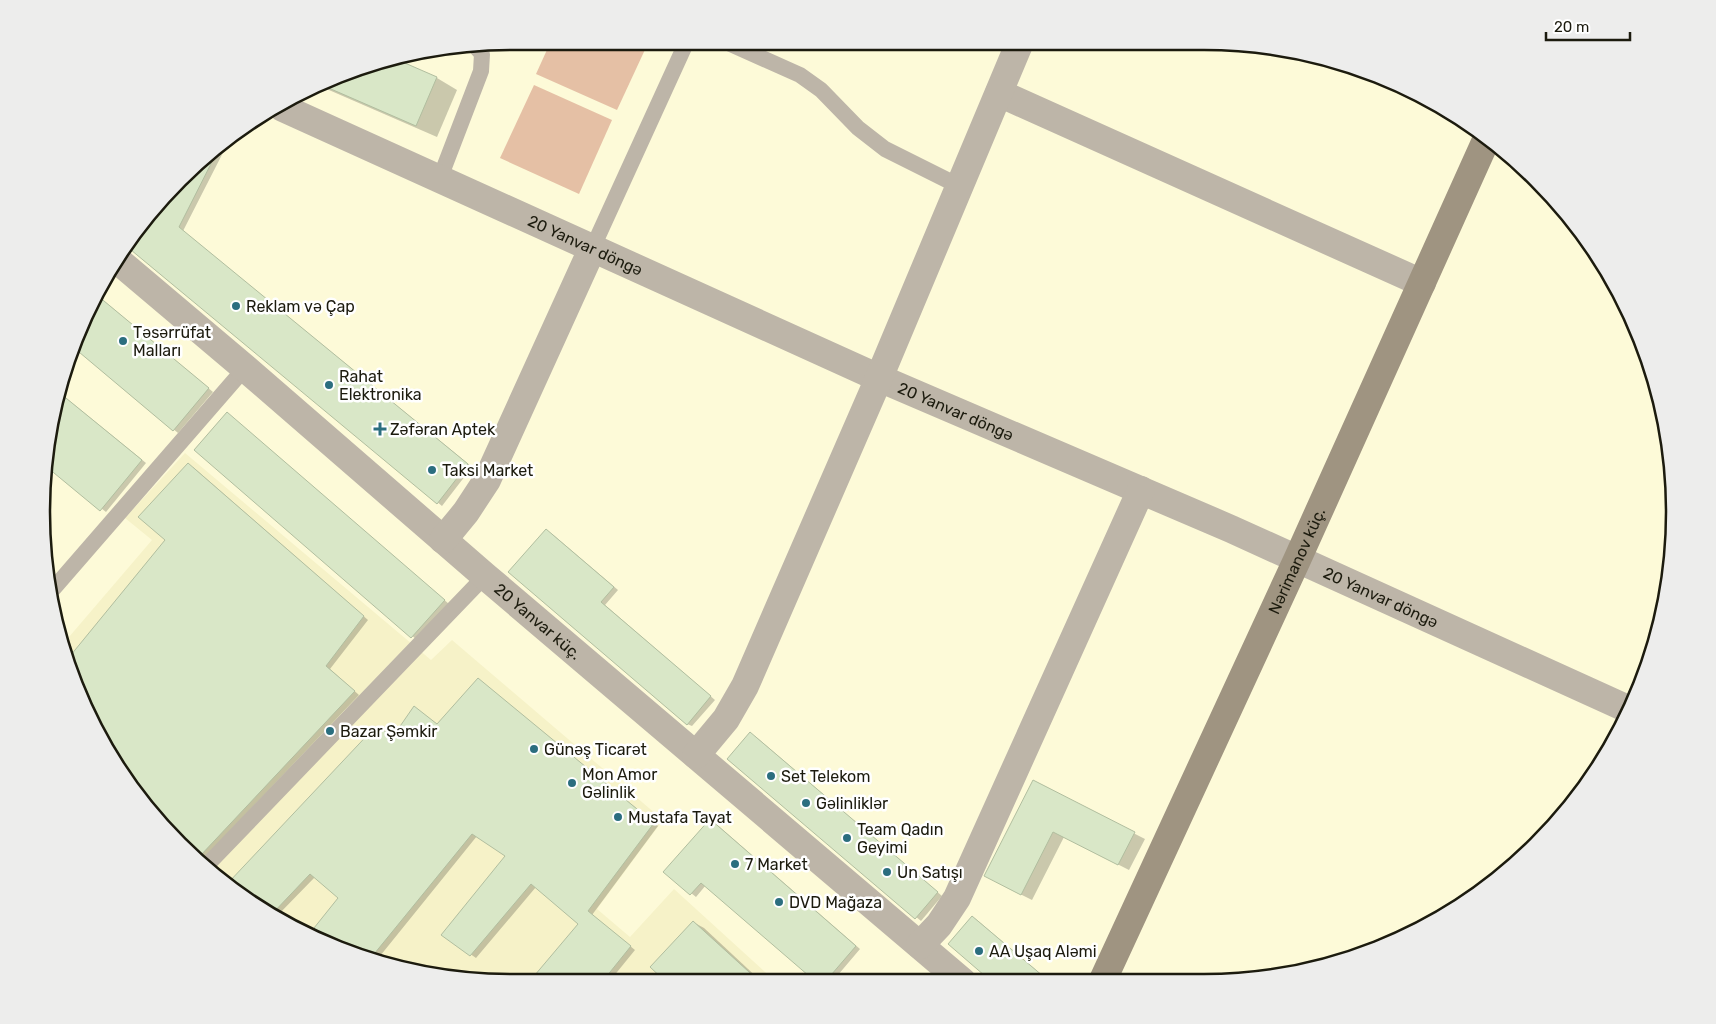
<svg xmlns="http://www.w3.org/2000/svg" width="1716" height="1024" viewBox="0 0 1716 1024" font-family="Rubik,sans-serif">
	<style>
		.built { fill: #f6f2c8 }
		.green { fill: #e5c0a5 }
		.shadow { fill: #0003 }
		.building { fill: #d9e7c7; stroke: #b1be9f }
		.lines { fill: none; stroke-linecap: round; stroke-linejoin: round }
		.lane { stroke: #bdb5a8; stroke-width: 16 }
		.street { stroke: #bdb5a8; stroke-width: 28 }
		.secondary { stroke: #9f9481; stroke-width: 28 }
		.poi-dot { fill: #2b6e7f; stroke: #fff; stroke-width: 2 }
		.labels { text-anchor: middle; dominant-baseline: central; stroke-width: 5; stroke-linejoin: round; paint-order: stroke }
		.street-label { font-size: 16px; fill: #1c1b0e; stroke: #fff }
		.poi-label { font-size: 16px; fill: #1c1b0e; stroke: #fff; text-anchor: start }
		.rim { fill: none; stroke: #1c1b0e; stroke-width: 2.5 }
	</style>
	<rect width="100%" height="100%" fill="#fdfad8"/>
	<!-- built -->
	<polygon class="built" points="185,453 431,660 452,640 663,820 597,909 630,937 674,889 776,982 481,982 360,958 250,903 138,798 66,663 63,644 152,540 125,518"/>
	<!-- green -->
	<g class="green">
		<polygon points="551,41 649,41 617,110 536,74"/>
		<polygon points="534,85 612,120 579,194 500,158"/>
	</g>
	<!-- shadow -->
	<g class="shadow">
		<polygon points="396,60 437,78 457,90 437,137 322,87 361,66"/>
		<polygon points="232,135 183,231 472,467 442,506 126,245 226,138"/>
		<polygon points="98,296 213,392 178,433 73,346"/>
		<polygon points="61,394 146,463 106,512 49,467"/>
		<polygon points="227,413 449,604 417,640 195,449"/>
		<polygon points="193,467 368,620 330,669 359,695 203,859 138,798 66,662 166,540"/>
		<polygon points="551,533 618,590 605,605 715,700 692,726 687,724"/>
		<polygon points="478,679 658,826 592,915 635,950 609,982 531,982 580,924 536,887 476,958 443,935 507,856 477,836 376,961 360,958 340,898 315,877 277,916 250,903 229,883 395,736 414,707 438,725"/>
		<polygon points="755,736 942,896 921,921 729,759"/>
		<polygon points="1033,782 1145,839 1129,870 1064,837 1032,900 996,882"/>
		<polygon points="715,823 860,949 832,982 817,982 706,885 696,897 665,872"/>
		<polygon points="973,917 977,920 1050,982 994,982"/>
		<polygon points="693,922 704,928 762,982 668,982"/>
	</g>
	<!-- building -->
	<g class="building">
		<polygon points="398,60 437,77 416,126 324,86 361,66"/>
		<polygon points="222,142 179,227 468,464 437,504 125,245"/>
		<polygon points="98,296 209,388 173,431 73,347"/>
		<polygon points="61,394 142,460 100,511 48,468"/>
		<polygon points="227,412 445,600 411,638 194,450"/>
		<polygon points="188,463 364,616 326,666 355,691 200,856 138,798 66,661 165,540 138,517"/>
		<polygon points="546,529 614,587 601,602 711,696 687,725 508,572"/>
		<polygon points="478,678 654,823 588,911 631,946 602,982 529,982 578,924 531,884 470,956 441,935 505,856 472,834 370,959 360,958 310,933 338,898 310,874 272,914 250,903 228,883 375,727 394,735 414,706 437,724"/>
		<polygon points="750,732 938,892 915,919 727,759"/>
		<polygon points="1033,780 1135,832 1118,865 1053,832 1021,895 984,876"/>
		<polygon points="710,819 856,946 825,982 816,982 701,883 690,895 663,872"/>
		<polygon points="972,916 1050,982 992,982 948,944"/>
		<polygon points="693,921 760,982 666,982 650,967"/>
		<polygon points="491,974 502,982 483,982"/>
	</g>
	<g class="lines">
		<!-- lane -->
		<g class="lane">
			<polyline points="726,42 800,75 821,90 858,128 885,149 959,186"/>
			<polyline points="440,178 481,71 482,54 476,47"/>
			<polyline points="593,247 687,41"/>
			<polyline points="54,588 245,368"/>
			<polyline points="208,864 485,576"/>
		</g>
		<!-- street -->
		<g class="street">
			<polyline points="999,93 1422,283"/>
			<path id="s1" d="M 283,108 L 879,378 L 1231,529 L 1630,710"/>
			<path id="s2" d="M 116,259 L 245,368 L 485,576 L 963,982"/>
			<polyline points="443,540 466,512 487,480 593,247"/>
			<polyline points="696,755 726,719 745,686 879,378 1020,42"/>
			<polyline points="920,945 939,925 957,898 1141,490"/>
		</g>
		<!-- secondary -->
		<path class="secondary" id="s3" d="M 1102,982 L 1297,560 L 1487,138"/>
	</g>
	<!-- markers -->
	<g class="poi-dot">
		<circle cx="236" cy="306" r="5"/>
		<circle cx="123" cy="341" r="5"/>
		<circle cx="329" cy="385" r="5"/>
		<path d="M377.5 421.5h5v5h5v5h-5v5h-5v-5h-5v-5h5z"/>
		<circle cx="432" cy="470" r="5"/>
		<circle cx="330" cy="731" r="5"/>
		<circle cx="534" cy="749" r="5"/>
		<circle cx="771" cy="776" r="5"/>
		<circle cx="572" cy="783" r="5"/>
		<circle cx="806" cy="803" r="5"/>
		<circle cx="618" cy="817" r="5"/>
		<circle cx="847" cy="838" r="5"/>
		<circle cx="735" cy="864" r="5"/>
		<circle cx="887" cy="872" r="5"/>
		<circle cx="779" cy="902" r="5"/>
		<circle cx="979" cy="951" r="5"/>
	</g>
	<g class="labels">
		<!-- street labels -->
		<g class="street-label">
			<text stroke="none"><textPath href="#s1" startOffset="332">20 Yanvar döngə</textPath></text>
			<text stroke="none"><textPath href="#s1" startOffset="738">20 Yanvar döngə</textPath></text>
			<text stroke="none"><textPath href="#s3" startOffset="464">Nərimanov küç.</textPath></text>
			<text stroke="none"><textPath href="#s1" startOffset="1202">20 Yanvar döngə</textPath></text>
			<text stroke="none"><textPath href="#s2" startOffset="556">20 Yanvar küç.</textPath></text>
		</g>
		<!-- poi labels -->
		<g class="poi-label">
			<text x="246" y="306">Reklam və Çap</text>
			<text x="133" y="332">Təsərrüfat<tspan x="133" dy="18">Malları</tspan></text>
			<text x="339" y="376">Rahat<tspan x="339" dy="18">Elektronika</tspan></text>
			<text x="390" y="429">Zəfəran Aptek</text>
			<text x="442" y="470">Taksi Market</text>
			<text x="340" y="731">Bazar Şəmkir</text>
			<text x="544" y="749">Günəş Ticarət</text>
			<text x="582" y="774">Mon Amor<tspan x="582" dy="18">Gəlinlik</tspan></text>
			<text x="781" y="776">Set Telekom</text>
			<text x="816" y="803">Gəlinliklər</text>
			<text x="628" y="817">Mustafa Tayat</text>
			<text x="857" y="829">Team Qadın<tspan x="857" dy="18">Geyimi</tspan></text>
			<text x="745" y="864">7 Market</text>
			<text x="897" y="872">Un Satışı</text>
			<text x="789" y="902">DVD Mağaza</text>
			<text x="989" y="951">AA Uşaq Aləmi</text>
		</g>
	</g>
	<!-- crop -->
	<path d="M0 0H1716V1024H0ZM512 50H1204A462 462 0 0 1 1666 512V512A462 462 0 0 1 1204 974H512A462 462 0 0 1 50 512V512A462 462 0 0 1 512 50Z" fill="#ededec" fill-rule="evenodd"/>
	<path class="rim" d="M512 50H1204A462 462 0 0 1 1666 512V512A462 462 0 0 1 1204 974H512A462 462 0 0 1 50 512V512A462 462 0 0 1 512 50Z"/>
	<!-- scale -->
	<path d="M1546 32v8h84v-8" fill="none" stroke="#1c1b0e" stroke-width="2.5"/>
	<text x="1554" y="32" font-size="15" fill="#1c1b0e" stroke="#ffffff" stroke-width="4" paint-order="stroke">20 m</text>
</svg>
